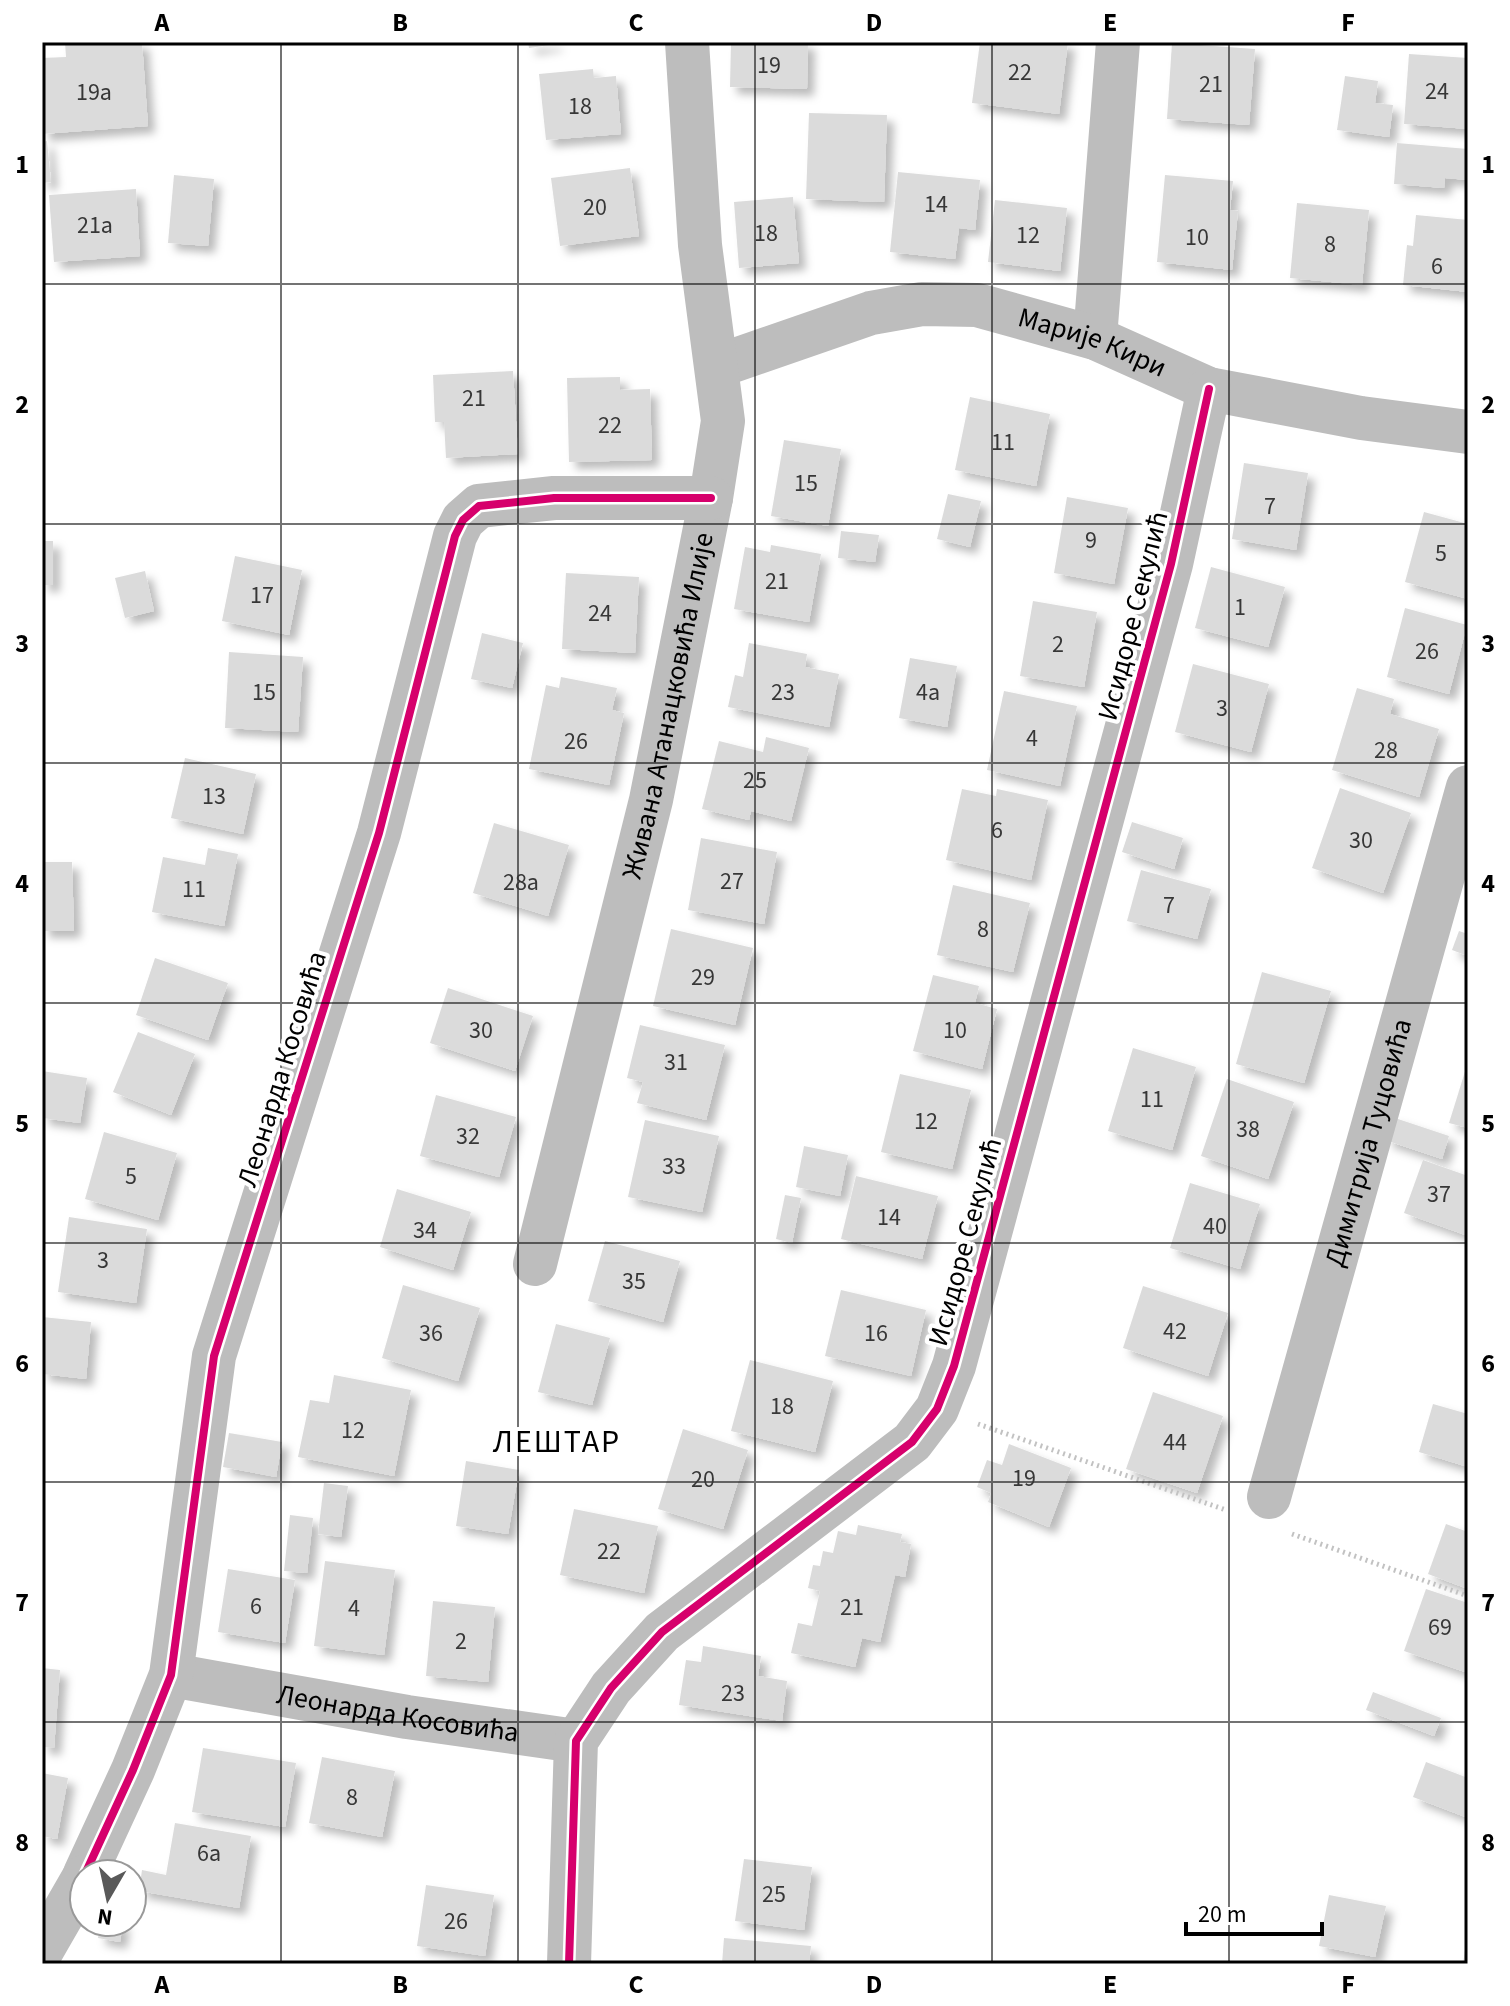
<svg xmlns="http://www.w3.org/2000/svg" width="1510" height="2006" viewBox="0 0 1510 2006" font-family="'Source Sans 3',sans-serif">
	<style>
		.building { fill: #dbdbdb; filter: url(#shadow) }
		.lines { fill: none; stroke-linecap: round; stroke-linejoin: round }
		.path { stroke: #c2c2c2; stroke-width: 5; stroke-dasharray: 2 4; stroke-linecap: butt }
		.minor { stroke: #bdbdbd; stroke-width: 44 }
		.cycleway-casing { stroke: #fff; stroke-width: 13 }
		.cycleway { stroke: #d6006c; stroke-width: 8 }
		.grid { fill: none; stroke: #000; stroke-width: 2; stroke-opacity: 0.55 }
		.labels { text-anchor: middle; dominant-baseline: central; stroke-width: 8; stroke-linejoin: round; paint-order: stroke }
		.number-label { font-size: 24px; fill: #373737 }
		.street-label { font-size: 28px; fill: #000; stroke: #fff }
		.quarter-label { font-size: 32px; letter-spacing: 2px; fill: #000; stroke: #fff }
		.neatline { fill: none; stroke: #000; stroke-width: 3 }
		.grid-label { font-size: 26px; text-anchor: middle; font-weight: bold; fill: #000 }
	</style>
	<defs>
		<filter id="shadow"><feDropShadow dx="7" dy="7" stdDeviation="4" flood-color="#0004"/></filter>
	</defs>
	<rect width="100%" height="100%" fill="#fff"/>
	<!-- building -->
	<g class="building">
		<polygon points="65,42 142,42 148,126 42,134 42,58 66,57"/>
		<polygon points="528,42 556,42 556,44 529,48"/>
		<polygon points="731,42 808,42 807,89 730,87"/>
		<polygon points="980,42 1068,42 1059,114 972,103"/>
		<polygon points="1172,43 1255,49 1249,125 1167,119"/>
		<polygon points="1409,54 1468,58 1468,129 1404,124"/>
		<polygon points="593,69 594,78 616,76 621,134 546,140 539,74"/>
		<polygon points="1345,76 1378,81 1375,103 1393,105 1389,137 1337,130"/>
		<polygon points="809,113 887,115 884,202 806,199"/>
		<polygon points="47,141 51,182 42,183 42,142"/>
		<polygon points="1397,143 1468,149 1468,180 1445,178 1444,188 1394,184"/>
		<polygon points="630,168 639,236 560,246 551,178"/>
		<polygon points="898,172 980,180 975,230 959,228 955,259 890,252"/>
		<polygon points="174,175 214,179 208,246 168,243"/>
		<polygon points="1165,175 1233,181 1230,210 1238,211 1232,270 1157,262"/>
		<polygon points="136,189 140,256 54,262 49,195"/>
		<polygon points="793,197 799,263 739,268 734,202"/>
		<polygon points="995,200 1067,208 1060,271 988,262"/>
		<polygon points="1297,203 1369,210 1362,285 1290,278"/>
		<polygon points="1416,215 1468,220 1468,292 1403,285 1407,245 1413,246"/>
		<polygon points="513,371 518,454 446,458 444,422 435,422 433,375"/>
		<polygon points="620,377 620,390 650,389 652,460 569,462 567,378"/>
		<polygon points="970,397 1050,414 1036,486 955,470"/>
		<polygon points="784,440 841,449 828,526 771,516"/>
		<polygon points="1244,463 1308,473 1296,550 1232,539"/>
		<polygon points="948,494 981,501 970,547 937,539"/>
		<polygon points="1067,497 1128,508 1114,584 1054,573"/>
		<polygon points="1424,512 1468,524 1468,599 1405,582"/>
		<polygon points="841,531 879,535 875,562 838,558"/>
		<rect x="42" y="541" width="11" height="44"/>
		<polygon points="771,545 821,554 809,622 734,609 745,547 770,552"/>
		<polygon points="235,556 302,570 289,635 222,621"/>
		<polygon points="1211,567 1285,587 1268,647 1195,628"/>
		<polygon points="145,571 154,611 125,618 115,578"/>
		<polygon points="566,573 639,577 635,653 562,649"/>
		<polygon points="1033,601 1097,612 1084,687 1020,676"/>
		<polygon points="1405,608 1467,625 1449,694 1387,677"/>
		<polygon points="482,633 523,643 512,688 471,679"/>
		<polygon points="749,643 807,654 805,667 839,674 829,727 728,707 735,675 743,677"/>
		<polygon points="229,652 303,657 298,732 225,728"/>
		<polygon points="910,658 957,666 947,727 899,718"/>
		<polygon points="1193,664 1269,684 1251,752 1175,732"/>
		<polygon points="561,677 617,688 612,710 624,713 609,785 529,769 546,685 559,688"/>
		<polygon points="1357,688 1394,699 1390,714 1439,729 1419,797 1332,770"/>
		<polygon points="1004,691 1077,706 1060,786 987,770"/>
		<polygon points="766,737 809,748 791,821 751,811 749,820 702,809 719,741 763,752"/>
		<polygon points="185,758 256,774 243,834 171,818"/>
		<polygon points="1340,788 1411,813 1383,893 1312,868"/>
		<polygon points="962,789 996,796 997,789 1048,800 1031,880 946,860"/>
		<polygon points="1132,822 1183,838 1174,869 1122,852"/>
		<polygon points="494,823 569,845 548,916 473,893"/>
		<polygon points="701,838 777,852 764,924 688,910"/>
		<polygon points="208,848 238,854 224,926 152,912 163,857 205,865"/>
		<polygon points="42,862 72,862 74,931 42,931"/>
		<polygon points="1141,870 1211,889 1197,939 1127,921"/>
		<polygon points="953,885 1030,903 1013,972 937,955"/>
		<polygon points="671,929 753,948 735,1025 653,1006"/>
		<polygon points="1459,931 1468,934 1468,956 1452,950"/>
		<polygon points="155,958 228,983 208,1040 136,1015"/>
		<polygon points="1262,972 1331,991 1304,1083 1236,1064"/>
		<polygon points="933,975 979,986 975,1003 997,1009 982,1069 913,1051"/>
		<polygon points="448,988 533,1016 515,1071 430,1043"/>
		<polygon points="640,1025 725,1045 706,1120 637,1103 643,1082 627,1078"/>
		<polygon points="138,1032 195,1054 171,1115 113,1092"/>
		<polygon points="1133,1048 1196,1067 1172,1150 1108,1131"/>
		<polygon points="1468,1062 1468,1128 1449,1123"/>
		<polygon points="42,1071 87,1078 80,1123 42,1118"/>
		<polygon points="900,1074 971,1090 952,1169 881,1152"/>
		<polygon points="1227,1079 1294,1102 1268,1179 1201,1156"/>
		<polygon points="436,1095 516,1117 499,1177 420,1156"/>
		<polygon points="1392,1117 1449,1136 1442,1159 1385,1140"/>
		<polygon points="645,1120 719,1136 702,1212 628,1197"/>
		<polygon points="104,1132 177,1153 158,1220 85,1199"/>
		<polygon points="804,1146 848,1155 840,1196 796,1187"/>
		<polygon points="1423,1160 1468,1176 1468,1236 1404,1213"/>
		<polygon points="856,1176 938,1196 922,1259 841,1239"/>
		<polygon points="1190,1183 1260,1204 1240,1269 1170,1248"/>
		<polygon points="397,1189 471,1212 453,1270 380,1247"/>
		<polygon points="785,1195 801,1198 792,1243 776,1239"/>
		<polygon points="69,1217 147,1229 136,1303 58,1292"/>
		<polygon points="605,1241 680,1261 663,1322 588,1301"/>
		<polygon points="403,1285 480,1308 458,1381 382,1358"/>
		<polygon points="1143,1286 1228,1313 1208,1376 1123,1348"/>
		<polygon points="841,1290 926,1310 911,1376 825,1356"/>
		<polygon points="42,1317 91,1322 86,1379 42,1374"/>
		<polygon points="556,1324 610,1338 592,1405 538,1392"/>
		<polygon points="750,1360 833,1381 815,1452 731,1431"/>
		<polygon points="334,1375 411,1390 394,1476 298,1457 310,1400 329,1403"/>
		<polygon points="1153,1392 1223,1416 1197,1493 1126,1469"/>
		<polygon points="1433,1404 1468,1414 1468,1467 1419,1452"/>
		<polygon points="683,1429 748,1450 723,1529 658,1509"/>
		<polygon points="229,1433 282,1442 276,1477 223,1467"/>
		<polygon points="1009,1444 1071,1468 1049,1527 988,1502 991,1493 977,1487 987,1460 1002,1465"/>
		<polygon points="466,1461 519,1470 508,1534 456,1526"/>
		<polygon points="324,1483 348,1486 341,1537 318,1534"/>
		<polygon points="574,1509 658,1526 644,1593 560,1575"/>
		<polygon points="290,1515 313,1518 307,1573 284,1571"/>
		<polygon points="1446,1524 1468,1532 1468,1589 1428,1574"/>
		<polygon points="858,1525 902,1534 900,1542 911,1544 905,1577 895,1575 880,1642 862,1638 855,1667 791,1653 798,1623 812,1626 820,1591 808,1588 813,1565 820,1566 823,1551 833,1553 838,1531 856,1535"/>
		<polygon points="325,1561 395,1570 384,1655 314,1646"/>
		<polygon points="228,1569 295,1580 285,1643 218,1632"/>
		<polygon points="1426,1589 1468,1603 1468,1673 1404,1651"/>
		<polygon points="433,1601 495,1607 488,1682 426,1676"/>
		<polygon points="703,1646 761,1656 758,1676 787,1681 782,1721 679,1705 686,1660 701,1662"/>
		<polygon points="42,1668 60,1670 54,1748 42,1747"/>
		<polygon points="1373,1692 1441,1718 1434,1736 1366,1710"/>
		<polygon points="203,1748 296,1763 285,1827 192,1812"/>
		<polygon points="322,1757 395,1771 382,1837 309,1823"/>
		<polygon points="1426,1762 1468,1778 1468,1818 1413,1797"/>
		<polygon points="42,1773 68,1778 57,1839 42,1836"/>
		<polygon points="175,1823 251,1836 239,1908 139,1891 142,1870 166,1875"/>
		<polygon points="744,1859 812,1867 804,1930 735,1921"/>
		<polygon points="426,1885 494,1895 485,1956 417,1946"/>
		<polygon points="1329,1895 1386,1906 1375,1957 1319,1946"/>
		<polygon points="101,1922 123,1922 120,1942 98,1938"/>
		<polygon points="724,1938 811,1946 809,1964 722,1964"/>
		<polygon points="1466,1943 1468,1964 1463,1964"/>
	</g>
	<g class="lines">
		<!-- path -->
		<g class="path">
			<polyline points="978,1424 1226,1510"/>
			<polyline points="1292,1534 1468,1596"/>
		</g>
		<!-- minor -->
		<g class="minor">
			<polyline points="1095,338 1118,42"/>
			<path id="s1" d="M 718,366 L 871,313 L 922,304 L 977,305 L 1095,338 L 1209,389 L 1361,418 L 1468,432"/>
			<path id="s2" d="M 535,1264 L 651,800 L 711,498 L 723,421 L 700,245 L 687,42"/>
			<path id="s3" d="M 1269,1497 L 1468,787"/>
			<path id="s4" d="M 171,1675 L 407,1717 L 576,1741"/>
			<polyline points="85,1874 133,1770 171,1675 214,1356 379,833 455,536 463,520 479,506 554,498 711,498"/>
			<polyline points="42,1950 84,1877"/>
			<polyline points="569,1964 576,1741 611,1688 662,1632 912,1442 937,1409 954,1366 1171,564 1209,389"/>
		</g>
		<defs>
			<g id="cycleway">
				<polyline points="85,1874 133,1770 171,1675 214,1356 379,833 455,536 463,520 479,506 554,498 711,498"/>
				<polyline points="569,1964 576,1741 611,1688 662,1632 912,1442 937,1409 954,1366 1171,564 1209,389"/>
			</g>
		</defs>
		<!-- cycleway casing -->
		<use href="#cycleway" class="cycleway-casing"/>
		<!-- cycleway -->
		<use href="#cycleway" class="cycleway"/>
	</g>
	<!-- grid -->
	<path class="grid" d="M 281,42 L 281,1964M 518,42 L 518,1964M 755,42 L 755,1964M 992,42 L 992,1964M 1229,42 L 1229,1964M 42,284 L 1468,284M 42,524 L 1468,524M 42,763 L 1468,763M 42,1003 L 1468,1003M 42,1243 L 1468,1243M 42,1482 L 1468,1482M 42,1722 L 1468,1722"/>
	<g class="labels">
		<!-- number labels -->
		<g class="number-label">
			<text x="769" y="65">19</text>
			<text x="1020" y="72">22</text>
			<text x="1211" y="84">21</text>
			<text x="1437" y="91">24</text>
			<text x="94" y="92">19a</text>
			<text x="580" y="106">18</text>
			<text x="936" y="204">14</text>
			<text x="595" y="207">20</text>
			<text x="95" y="225">21a</text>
			<text x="766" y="233">18</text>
			<text x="1028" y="235">12</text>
			<text x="1197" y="237">10</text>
			<text x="1330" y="244">8</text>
			<text x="1437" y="266">6</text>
			<text x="474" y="398">21</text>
			<text x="610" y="425">22</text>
			<text x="1003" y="442">11</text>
			<text x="806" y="483">15</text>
			<text x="1270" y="506">7</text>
			<text x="1091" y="540">9</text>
			<text x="1441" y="553">5</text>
			<text x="777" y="581">21</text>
			<text x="262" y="595">17</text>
			<text x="1240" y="607">1</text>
			<text x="600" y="613">24</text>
			<text x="1058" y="644">2</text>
			<text x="1427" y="651">26</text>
			<text x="264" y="692">15</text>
			<text x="783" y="692">23</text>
			<text x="928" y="692">4a</text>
			<text x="1222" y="708">3</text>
			<text x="1032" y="738">4</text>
			<text x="576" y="741">26</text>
			<text x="1386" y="750">28</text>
			<text x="755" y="780">25</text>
			<text x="214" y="796">13</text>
			<text x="997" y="830">6</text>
			<text x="1361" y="840">30</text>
			<text x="732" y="881">27</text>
			<text x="521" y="882">28a</text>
			<text x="194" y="889">11</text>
			<text x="1169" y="905">7</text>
			<text x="983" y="929">8</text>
			<text x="703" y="977">29</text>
			<text x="481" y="1030">30</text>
			<text x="955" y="1030">10</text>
			<text x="676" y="1062">31</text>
			<text x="1152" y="1099">11</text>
			<text x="926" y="1121">12</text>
			<text x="1248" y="1129">38</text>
			<text x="468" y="1136">32</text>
			<text x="674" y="1166">33</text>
			<text x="131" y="1176">5</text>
			<text x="1439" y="1194">37</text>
			<text x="889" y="1217">14</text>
			<text x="1215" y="1226">40</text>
			<text x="425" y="1230">34</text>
			<text x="103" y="1260">3</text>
			<text x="634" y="1281">35</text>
			<text x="1175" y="1331">42</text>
			<text x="431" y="1333">36</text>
			<text x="876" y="1333">16</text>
			<text x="782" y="1406">18</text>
			<text x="353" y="1430">12</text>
			<text x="1175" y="1442">44</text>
			<text x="1024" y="1478">19</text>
			<text x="703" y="1479">20</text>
			<text x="609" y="1551">22</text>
			<text x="256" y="1606">6</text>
			<text x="852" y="1607">21</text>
			<text x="354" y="1608">4</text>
			<text x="1440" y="1627">69</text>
			<text x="461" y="1641">2</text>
			<text x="733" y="1693">23</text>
			<text x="352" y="1797">8</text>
			<text x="209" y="1853">6a</text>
			<text x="774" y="1894">25</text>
			<text x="456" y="1921">26</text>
		</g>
		<!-- street labels -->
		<g class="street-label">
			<text stroke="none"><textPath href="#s1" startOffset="390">Марије Кири</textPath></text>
			<text transform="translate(1133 616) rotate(-76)">Исидоре Секулић</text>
			<text stroke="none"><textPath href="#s2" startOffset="574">Живана Атанацковића Илије</textPath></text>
			<text transform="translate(282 1069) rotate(-73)">Леонарда Косовића</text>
			<text stroke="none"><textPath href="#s3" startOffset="368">Димитрија Туцовића</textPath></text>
			<text transform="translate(965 1242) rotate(-75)">Исидоре Секулић</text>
			<text stroke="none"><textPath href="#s4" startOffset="230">Леонарда Косовића</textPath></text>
		</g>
		<!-- quarter labels -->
		<g class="quarter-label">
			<text x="557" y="1442">ЛЕШТАР</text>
		</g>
	</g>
	<!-- border -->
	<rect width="1510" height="2006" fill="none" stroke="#ffffff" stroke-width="88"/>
	<!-- north arrow -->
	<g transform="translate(108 1898) rotate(189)"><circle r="38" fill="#ffffff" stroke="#999999" stroke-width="2"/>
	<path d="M0-6L14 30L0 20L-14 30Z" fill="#595959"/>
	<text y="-12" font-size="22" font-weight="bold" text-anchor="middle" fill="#000000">N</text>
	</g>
	<!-- scale -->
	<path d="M1186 1922v12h136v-12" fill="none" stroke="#000000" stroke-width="4"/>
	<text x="1198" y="1922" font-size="24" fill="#000000" stroke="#ffffff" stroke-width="6" paint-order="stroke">20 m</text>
	<rect x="44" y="44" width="1422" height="1918" class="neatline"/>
	<g class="grid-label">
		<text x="162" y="31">A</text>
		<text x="400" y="31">B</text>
		<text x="636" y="31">C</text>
		<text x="874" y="31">D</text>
		<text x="1110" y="31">E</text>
		<text x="1348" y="31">F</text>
		<text x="22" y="173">1</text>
		<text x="1488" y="173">1</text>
		<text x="22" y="413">2</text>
		<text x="1488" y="413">2</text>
		<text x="22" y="652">3</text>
		<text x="1488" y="652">3</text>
		<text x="22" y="892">4</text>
		<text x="1488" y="892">4</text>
		<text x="22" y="1132">5</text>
		<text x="1488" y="1132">5</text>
		<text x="22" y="1372">6</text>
		<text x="1488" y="1372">6</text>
		<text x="22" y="1611">7</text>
		<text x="1488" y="1611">7</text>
		<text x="22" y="1851">8</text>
		<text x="1488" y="1851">8</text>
		<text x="162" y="1993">A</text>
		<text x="400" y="1993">B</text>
		<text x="636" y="1993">C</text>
		<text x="874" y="1993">D</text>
		<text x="1110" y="1993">E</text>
		<text x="1348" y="1993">F</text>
	</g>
</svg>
